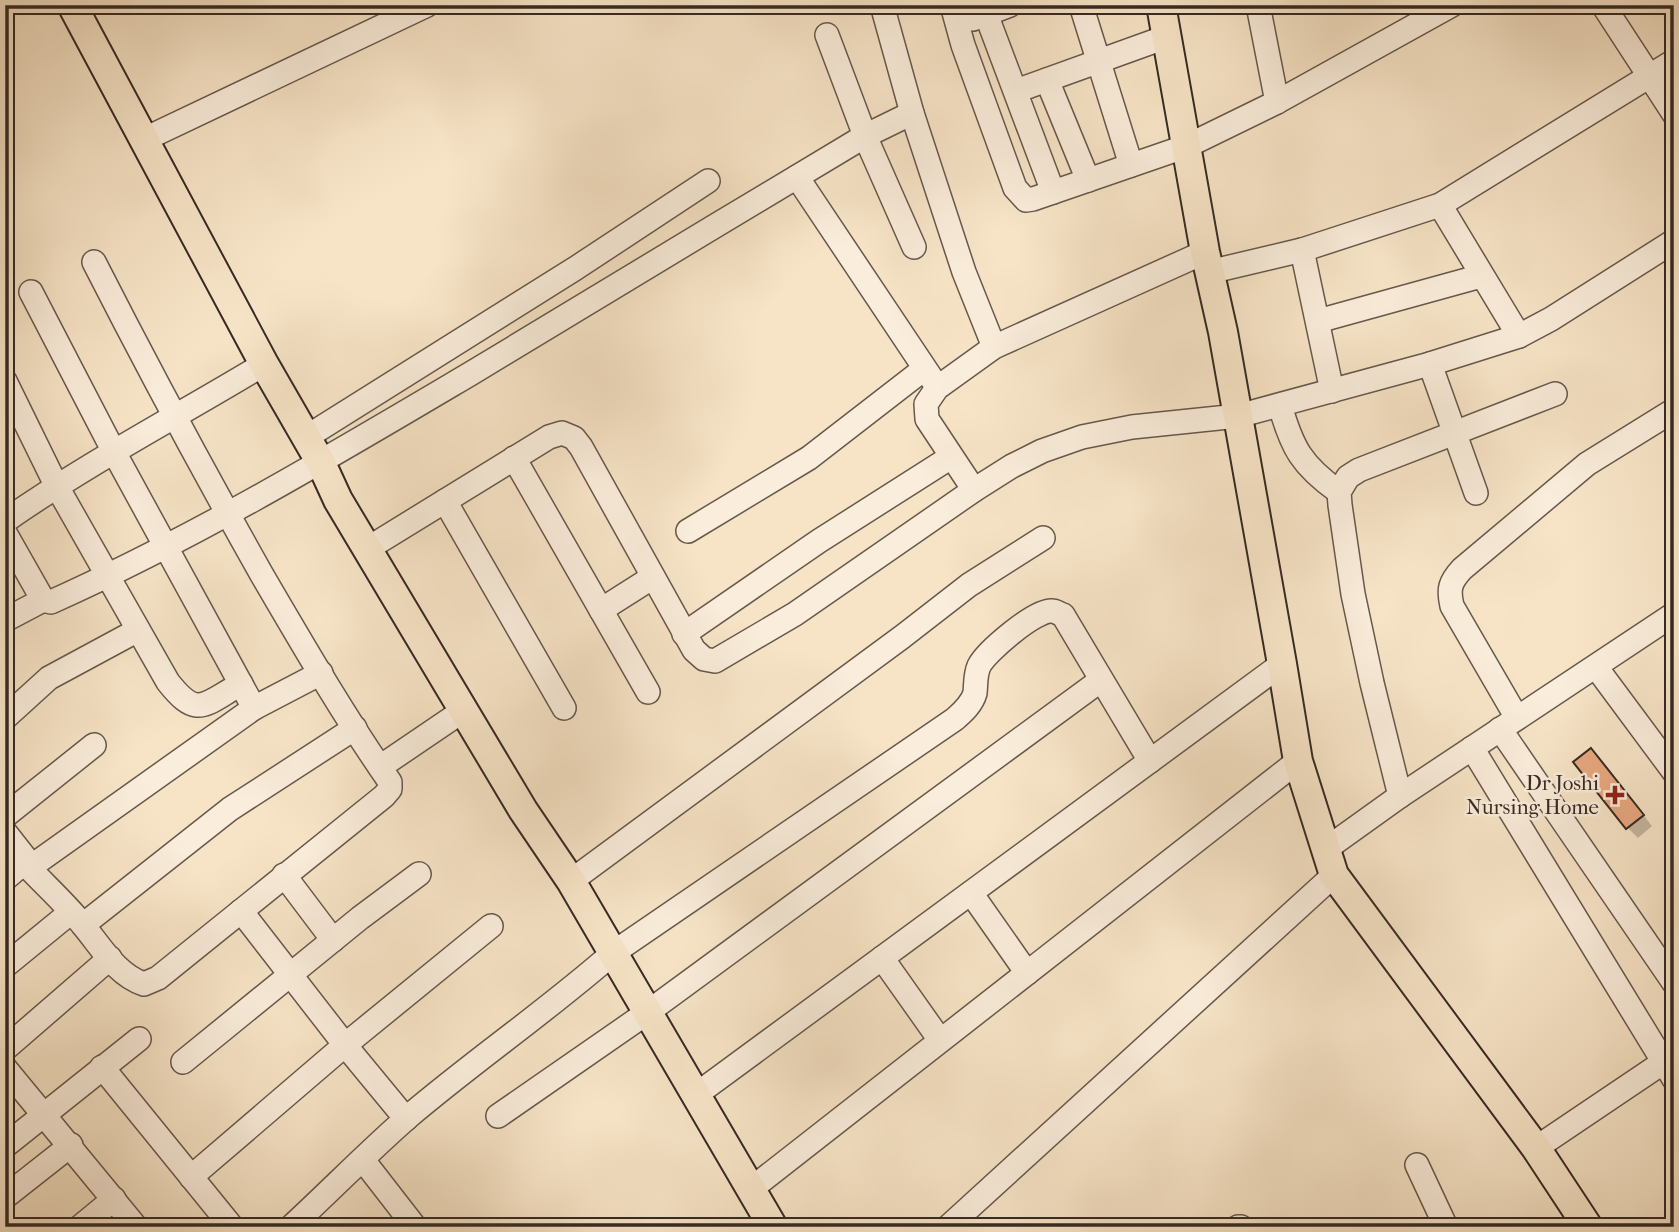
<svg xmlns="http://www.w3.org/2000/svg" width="1679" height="1232" viewBox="0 0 1679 1232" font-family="'IM FELL French Canon',serif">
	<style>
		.shadow { fill: #0003 }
		.building { fill: #e8a880; stroke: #352a23; stroke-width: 2 }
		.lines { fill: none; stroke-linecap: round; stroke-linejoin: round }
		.minor-casing { stroke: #66584c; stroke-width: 26 }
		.major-casing { stroke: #352a23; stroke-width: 32 }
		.minor { stroke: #faeddb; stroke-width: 23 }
		.major { stroke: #f7e4c7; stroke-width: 28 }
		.poi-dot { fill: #8f2418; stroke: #faeddb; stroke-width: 2.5 }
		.labels { text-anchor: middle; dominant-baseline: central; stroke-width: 5; stroke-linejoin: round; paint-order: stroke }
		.poi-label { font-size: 21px; fill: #352a23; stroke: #faeddb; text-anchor: end }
	</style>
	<rect width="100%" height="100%" fill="#f7e4c7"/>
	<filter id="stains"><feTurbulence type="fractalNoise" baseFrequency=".00286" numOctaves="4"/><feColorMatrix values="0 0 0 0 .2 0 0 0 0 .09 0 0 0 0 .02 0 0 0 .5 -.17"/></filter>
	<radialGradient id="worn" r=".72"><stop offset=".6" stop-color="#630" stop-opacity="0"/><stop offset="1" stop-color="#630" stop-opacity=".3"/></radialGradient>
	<!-- shadow -->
	<polygon class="shadow" points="1601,761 1652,826 1638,838 1628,828"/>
	<!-- building -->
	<polygon class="building" points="1591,748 1644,815 1626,829 1573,762"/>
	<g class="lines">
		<defs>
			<g id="minor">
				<polyline points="882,5 912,113 964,272 994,347"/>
				<polyline points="952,5 963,45 1015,188 1026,200 1033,199 1187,146 1277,102 1452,5"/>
				<polyline points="1081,5 1131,165"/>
				<polyline points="1258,5 1277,102"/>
				<polyline points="1603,5 1674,114"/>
				<polyline points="986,14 1053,192"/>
				<polyline points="973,19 1010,5"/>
				<polyline points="827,35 865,136 914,247"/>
				<polyline points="1047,80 1088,180"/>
				<polyline points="1016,91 1166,37"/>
				<polyline points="145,139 427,5"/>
				<polyline points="797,177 934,382"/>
				<polyline points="1440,205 1519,336"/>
				<polyline points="1302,250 1332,391"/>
				<polyline points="1209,272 1302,250 1440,205 1674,61"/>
				<polyline points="31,292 114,452 254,708"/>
				<polyline points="1318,321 1481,276"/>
				<polyline points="1430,364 1476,493"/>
				<path d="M 5,381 L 56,485 L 168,682 C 198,720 204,704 241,684"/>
				<path d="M 1280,405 C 1292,448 1302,466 1339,492"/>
				<polyline points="305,438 576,268 708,181"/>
				<polyline points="514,458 648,692"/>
				<polyline points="974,490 927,419 926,404 937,388 994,347 1205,252"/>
				<polyline points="445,501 564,708"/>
				<path d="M 5,521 C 88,463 178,416 264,364"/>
				<polyline points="688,531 809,458 924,369"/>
				<path d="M 5,533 L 43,600 L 51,602 C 196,537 333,455 470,374 C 602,294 733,215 865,136 L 912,113"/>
				<polyline points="367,549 549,437 562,433 574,438 581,447 694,650 704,659 715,661 795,614 974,490 1012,466 1042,451 1082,437 1132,427 1238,416 1430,364 1519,336 1551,319 1674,241"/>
				<polyline points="601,610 653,577"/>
				<polyline points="7,619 43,600"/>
				<polyline points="684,634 819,541 951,457"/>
				<polyline points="1596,667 1674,772"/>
				<polyline points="5,718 49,678 138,630"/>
				<path d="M 1517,718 L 1452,606 C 1448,589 1450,582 1462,569 L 1587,464 L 1674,410"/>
				<polyline points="1500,729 1674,983"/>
				<polyline points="1472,748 1674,1079"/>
				<polyline points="380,767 464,710"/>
				<polyline points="1400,796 1372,683 1353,594 1340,505 1339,492 1348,477 1359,470 1555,394"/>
				<polyline points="5,816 94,745"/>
				<path d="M 5,832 L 27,860 L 29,868 C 47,887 66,904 82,924 C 100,945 116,975 144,984 L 158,978 L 384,796 L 390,789 L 390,782 C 344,716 303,645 262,575 C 204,472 148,368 94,262"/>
				<polyline points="1326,849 1400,796 1674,614"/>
				<polyline points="29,868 254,708 321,673"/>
				<polyline points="284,875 333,940"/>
				<polyline points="5,879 27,860"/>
				<polyline points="571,881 902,637 969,585 1043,538"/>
				<polyline points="971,893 1027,973"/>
				<polyline points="241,911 345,1045 406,1119"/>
				<polyline points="83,925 230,809 355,728"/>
				<polyline points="882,958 940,1040"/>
				<polyline points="5,966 71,912"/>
				<polyline points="5,1049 110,958"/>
				<polyline points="183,1062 360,918 419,874"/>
				<polyline points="102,1067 232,1227"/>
				<polyline points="5,1068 136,1227"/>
				<polyline points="697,1094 1282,664"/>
				<polyline points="498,1116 648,1012 1101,680"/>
				<polyline points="5,1146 139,1039"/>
				<polyline points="1536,1148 1674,1055"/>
				<polyline points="363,1160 415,1227"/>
				<polyline points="1417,1165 1446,1227"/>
				<polyline points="191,1177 345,1045 491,926"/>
				<polyline points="751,1189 1298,761"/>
				<polyline points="5,1197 71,1145"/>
				<polyline points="80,1227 114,1199"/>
				<path d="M 291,1227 C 330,1191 368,1152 408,1117 C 475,1060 547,1011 613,953 L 955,719 C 963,712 972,704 975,693 C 976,684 975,675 979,666 C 986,652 1036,609 1052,611 C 1056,611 1059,614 1063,615 L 1150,761"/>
				<polyline points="948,1227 1334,875"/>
				<polyline points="1238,1227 1241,1227"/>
			</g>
			<g id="major">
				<polyline points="72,5 264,364 321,463 338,500 523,810 571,881 773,1227"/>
				<polyline points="1161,5 1205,252 1223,332 1282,664 1298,761 1334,875 1536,1148 1588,1227"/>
			</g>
		</defs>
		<!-- minor casing -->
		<use href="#minor" class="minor-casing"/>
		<!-- major casing -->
		<use href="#major" class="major-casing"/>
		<!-- minor -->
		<use href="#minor" class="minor"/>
		<!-- major -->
		<use href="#major" class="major"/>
	</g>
	<!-- markers -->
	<path class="poi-dot" d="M1611.5 784.5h7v7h7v7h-7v7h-7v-7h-7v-7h7z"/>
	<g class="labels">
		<!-- poi labels -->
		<g class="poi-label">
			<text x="1599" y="783">Dr Joshi<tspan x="1599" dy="24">Nursing Home</tspan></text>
		</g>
	</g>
	<!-- margin -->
	<rect width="1679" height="1232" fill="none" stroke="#f7e4c7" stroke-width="28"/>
	<rect x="7" y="7" width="1665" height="1218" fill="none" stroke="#352a23" stroke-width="3.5"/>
	<rect x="14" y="14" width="1651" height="1204" fill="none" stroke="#352a23" stroke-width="2"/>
	<rect width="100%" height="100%" filter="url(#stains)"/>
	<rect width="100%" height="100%" fill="url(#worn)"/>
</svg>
